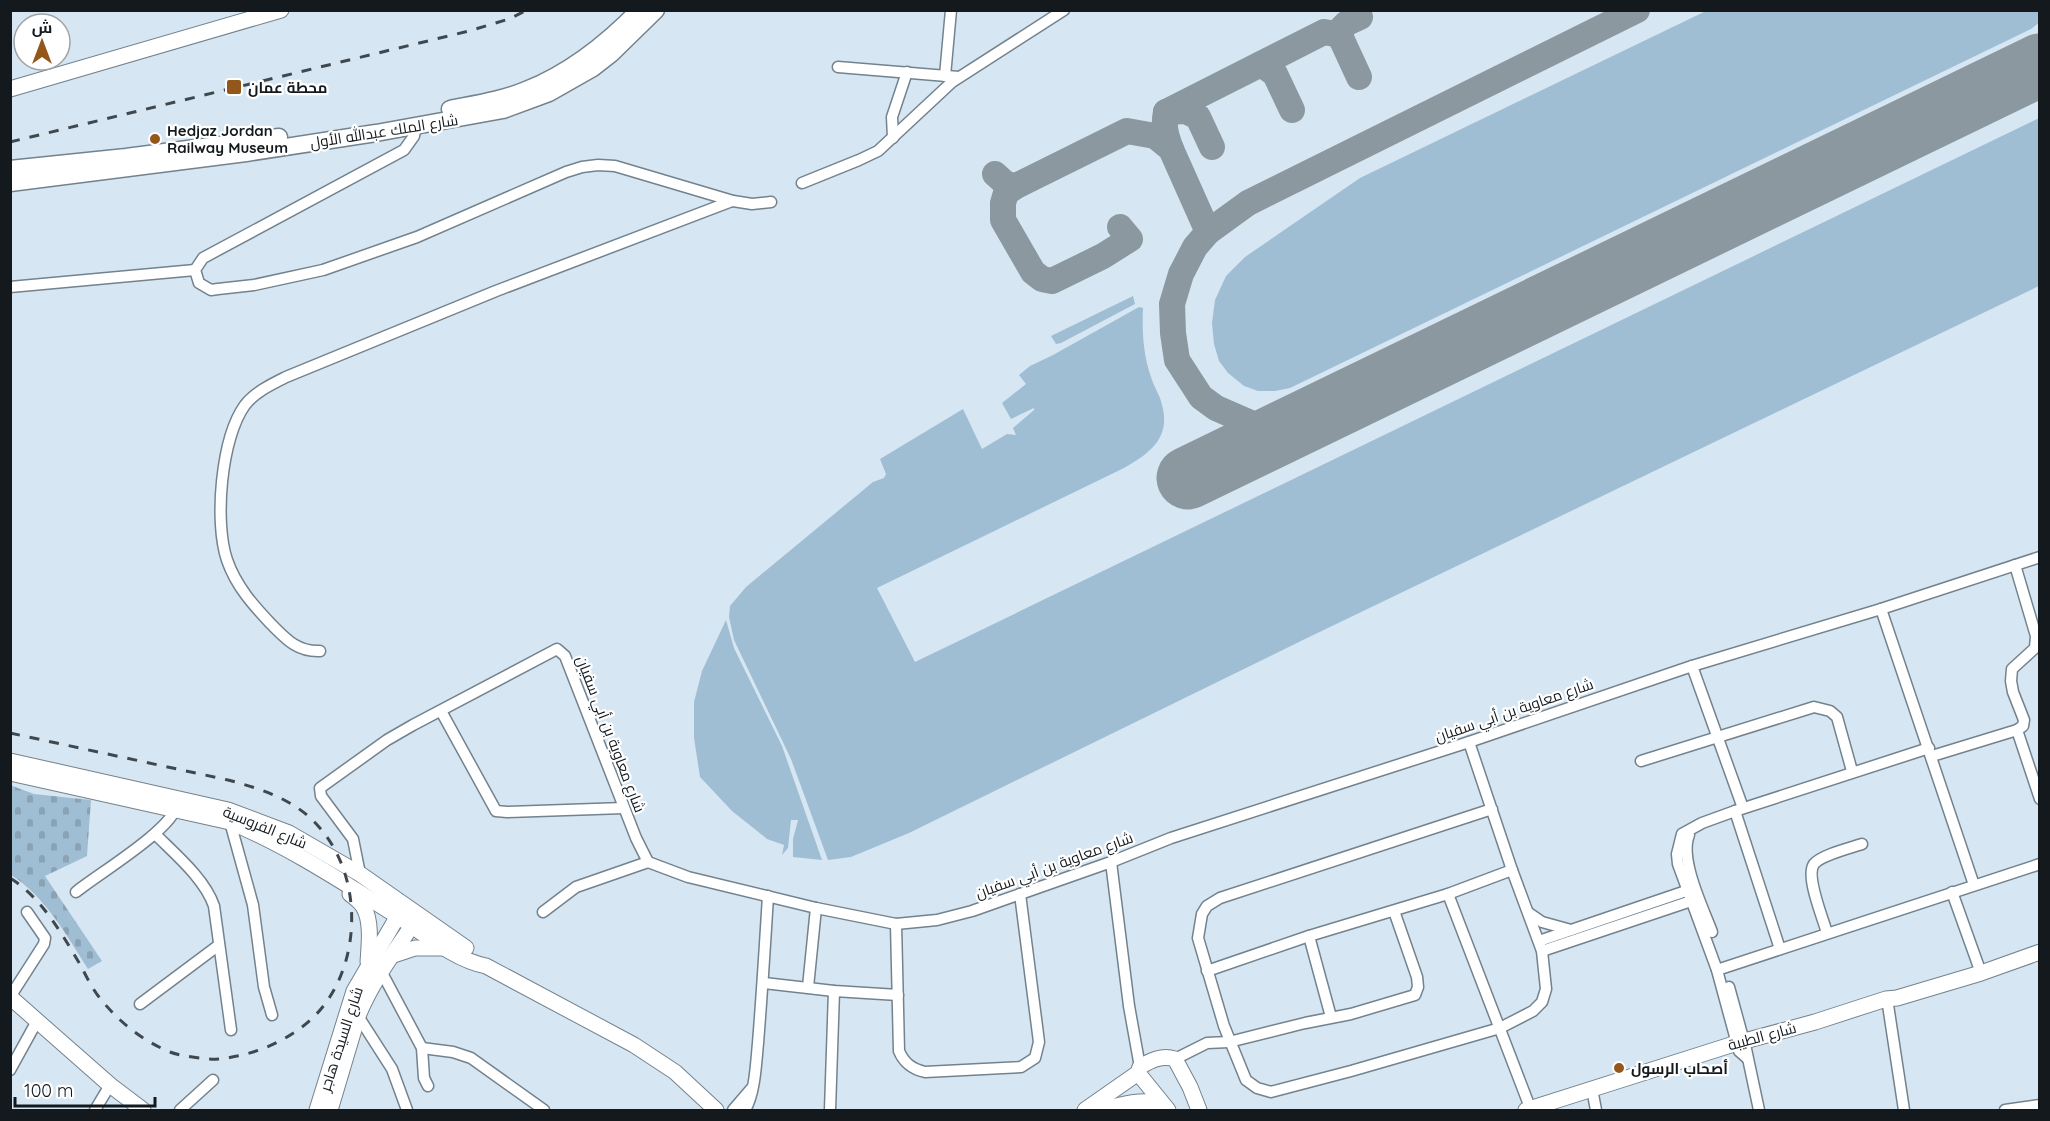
<svg xmlns="http://www.w3.org/2000/svg" width="2050" height="1121" viewBox="0 0 2050 1121" font-family="Quicksand,Cairo,sans-serif">
	<style>
		.green { fill: #a0bed3 }
		.cemetery { fill: url(#cemetery-stones) }
		.lines { fill: none; stroke-linecap: round; stroke-linejoin: round }
		.taxiway { stroke: #8b98a0; stroke-width: 26 }
		.runway { stroke: #8b98a0; stroke-width: 63 }
		.street-casing { stroke: #73828d; stroke-width: 13 }
		.secondary-casing { stroke: #73828d; stroke-width: 17 }
		.primary-casing { stroke: #73828d; stroke-width: 19 }
		.street { stroke: #fff; stroke-width: 10 }
		.secondary { stroke: #fff; stroke-width: 15 }
		.primary { stroke: #fff; stroke-width: 16 }
		.rail { stroke: #40484e; stroke-width: 3; stroke-dasharray: 10 10; stroke-linecap: butt }
		.poi-dot { fill: #94571b; stroke: #fff; stroke-width: 2 }
		.labels { text-anchor: middle; dominant-baseline: central; stroke-width: 4.5; stroke-linejoin: round; paint-order: stroke }
		.poi-label { font-size: 15px; font-weight: bold; fill: #13191d; stroke: #fff; text-anchor: start }
		.street-label { font-size: 15px; fill: #13191d; stroke: #fff }
	</style>
	<defs>
		<pattern id="cemetery-stones" width="16" height="16" patternUnits="userSpaceOnUse" patternTransform="scale(1.5)"><rect width="16" height="16" fill="#a0bed3"/><path d="M2 7V4a2 2 0 0 1 4 0v3zM10 15v-3a2 2 0 0 1 4 0v3z" fill="#89a3b5"/></pattern>
	</defs>
	<rect width="100%" height="100%" fill="#d6e7f3"/>
	<!-- green -->
	<g class="green">
		<polygon points="1708,10 2039,10 2040,22 2031,29 1290,388 1275,391 1258,391 1244,386 1228,373 1219,361 1214,344 1212,323 1215,300 1226,276 1245,257 1360,178"/>
		<path d="M 2039,118 L 2039,286 L 1305,639 L 909,833 L 851,857 L 828,860 L 791,759 L 734,640 L 729,617 L 730,606 L 746,587 L 873,482 L 884,478 L 886,474 L 880,459 L 963,409 L 982,449 L 1007,434 L 1016,435 L 1013,428 L 1034,410 L 1034,408 L 1011,419 L 1002,403 L 1026,384 L 1019,375 L 1030,366 L 1053,355 L 1139,307 L 1143,308 C 1142,331 1143,354 1151,377 C 1153,384 1157,391 1160,398 C 1173,435 1154,451 1124,468 L 877,588 L 915,662 Z"/>
		<polygon points="1133,296 1135,304 1061,343 1056,344 1051,336"/>
		<polygon points="726,620 734,648 782,746 822,860 793,857 793,839 798,820 791,820 788,848 782,855 784,845 767,839 732,811 700,777 694,738 694,702 702,671"/>
	</g>
	<!-- cemetery -->
	<path class="cemetery" d="M 10,785 L 34,794 L 91,800 L 87,856 L 45,876 L 102,961 L 88,969 C 66,935 46,897 11,875 Z"/>
	<g class="lines">
		<!-- taxiway -->
		<g class="taxiway">
			<polyline points="1341,38 1341,29 1347,23 1360,17"/>
			<polyline points="1261,64 1275,74 1292,110"/>
			<polyline points="1166,112 1186,111 1198,117 1212,147"/>
			<path d="M 1171,149 C 1166,136 1163,126 1166,112 L 1324,32 L 1335,34 L 1341,38 L 1359,77"/>
			<polyline points="995,174 1006,184 1016,186 1127,131 1155,136 1171,149 1208,232"/>
			<polyline points="1016,186 1006,193 1003,203 1003,220 1033,272 1042,279 1052,281 1103,256 1130,239 1120,227"/>
			<polyline points="1304,422 1255,425 1216,408 1201,397 1177,360 1173,333 1172,304 1181,274 1195,247 1208,232 1248,203 1637,10"/>
		</g>
		<!-- runway -->
		<polyline class="runway" points="1188,478 2040,65"/>
		<defs>
			<g id="street">
				<polyline points="838,67 959,77"/>
				<polyline points="945,76 951,10"/>
				<polyline points="416,126 414,136 404,150 203,258 195,270 199,283 211,290 218,289 254,285 323,270 417,237 566,172 582,167 598,165 615,166 733,201 752,204 771,202"/>
				<polyline points="893,138 892,117 907,72"/>
				<polyline points="802,183 859,160 878,151 952,82 1064,10"/>
				<polyline points="10,287 195,270"/>
				<polyline points="1881,609 1974,885"/>
				<path d="M 320,651 C 297,652 286,639 271,624 C 253,605 236,586 227,560 C 214,522 221,438 245,405 C 255,392 272,384 286,377 L 496,291 L 732,201"/>
				<polyline points="1692,666 1743,808"/>
				<polyline points="441,711 496,811 507,812 624,808"/>
				<polyline points="2017,730 2040,799"/>
				<polyline points="1469,742 1512,870 1542,951 1546,989 1542,1002 1533,1011 1500,1028 1351,1071 1271,1092 1257,1088 1246,1080 1224,1026 1198,938 1202,914 1207,906 1220,898 1492,809"/>
				<polyline points="1932,756 2017,730 2023,726 2024,720 2013,692 2011,681 2012,669 2035,648 2036,636 2015,565"/>
				<polyline points="1641,761 1814,707 1830,711 1837,717 1852,771"/>
				<polyline points="1735,811 1780,949"/>
				<polyline points="230,822 253,905 264,987 272,1015"/>
				<path d="M 155,834 C 175,854 205,879 214,906 L 231,1030"/>
				<path d="M 1689,835 C 1679,859 1703,908 1712,932"/>
				<polyline points="1111,862 1129,1006 1140,1067"/>
				<polyline points="360,874 353,839 321,796 320,788 387,740 413,725 557,649 565,656 636,838 648,862 688,877 816,908 896,924 937,920 972,911 1111,862 1171,838 1469,742 1692,666 1881,609 2040,557"/>
				<path d="M 76,892 C 98,874 172,830 177,805"/>
				<polyline points="1952,892 1981,973"/>
				<polyline points="1448,894 1531,1110"/>
				<polyline points="543,912 576,887 648,862"/>
				<polyline points="1529,913 1542,922 1571,930"/>
				<path d="M 896,924 L 899,1051 C 904,1063 912,1069 925,1072 L 1021,1067 L 1035,1058 L 1039,1042 L 1020,894"/>
				<path d="M 1827,933 C 1823,918 1805,876 1814,864 C 1821,855 1850,848 1862,844"/>
				<polyline points="1309,936 1331,1017"/>
				<polyline points="1539,941 1692,889"/>
				<polyline points="1542,951 1697,899"/>
				<polyline points="1717,970 2040,864"/>
				<polyline points="381,971 422,1048 424,1078 428,1086"/>
				<polyline points="1207,971 1309,936 1448,894 1512,870"/>
				<polyline points="764,983 834,991 898,995"/>
				<polyline points="808,987 816,908"/>
				<polyline points="1729,987 1746,1049 1759,1110"/>
				<polyline points="10,997 44,944 45,938 27,912"/>
				<polyline points="1886,999 1888,1005 1904,1110"/>
				<polyline points="140,1004 219,945"/>
				<polyline points="358,1016 392,1069 407,1110"/>
				<polyline points="422,1048 453,1052 471,1058 544,1110"/>
				<polyline points="1747,1058 1739,1051 1717,970 1678,864 1677,854 1682,834 1702,823 1735,811 1929,748"/>
				<polyline points="1175,1059 1207,1043 1229,1042 1305,1023 1351,1014 1415,995 1418,987 1417,977 1394,911"/>
				<polyline points="10,1070 37,1021"/>
				<polyline points="1592,1089 1596,1110"/>
				<polyline points="95,1110 110,1085"/>
				<polyline points="180,1110 213,1080"/>
				<polyline points="733,1110 751,1089"/>
				<path d="M 745,1110 C 755,1093 756,1064 758,1043 C 762,994 765,945 768,896"/>
				<polyline points="830,1110 834,991"/>
				<polyline points="2005,1110 2040,1105"/>
			</g>
			<g id="secondary">
				<polyline points="10,89 281,10"/>
				<polyline points="10,761 228,810 289,833 360,874 466,948"/>
				<path d="M 10,773 L 230,822 C 288,846 341,881 394,914 C 423,932 452,959 486,966 L 634,1045 L 675,1072 L 716,1110"/>
				<path d="M 350,894 C 355,898 361,902 364,908 C 372,922 369,946 368,962"/>
				<polyline points="394,955 415,948 443,948"/>
				<polyline points="10,997 110,1085 143,1110"/>
				<polyline points="317,1110 354,991 402,909"/>
				<path d="M 330,1110 L 358,1016 C 372,981 396,950 417,918"/>
				<polyline points="1085,1110 1138,1073"/>
				<path d="M 1105,1110 C 1124,1103 1140,1100 1161,1103"/>
				<path d="M 1168,1110 L 1138,1073 L 1140,1067 C 1151,1060 1162,1055 1175,1059 L 1190,1087 L 1199,1110"/>
				<polyline points="1526,1110 1737,1043 1815,1022 1886,999 1897,998 1981,973 2040,952"/>
			</g>
			<g id="primary">
				<path d="M 450,109 C 475,104 502,100 526,90 C 569,73 607,43 639,10"/>
				<polyline points="10,169 126,157 279,137"/>
				<polyline points="10,183 246,153 376,133 503,110 549,93 593,68 611,54 656,10"/>
			</g>
		</defs>
		<!-- street casing -->
		<use href="#street" class="street-casing"/>
		<!-- secondary casing -->
		<use href="#secondary" class="secondary-casing"/>
		<!-- primary casing -->
		<use href="#primary" class="primary-casing"/>
		<!-- street -->
		<use href="#street" class="street"/>
		<!-- secondary -->
		<use href="#secondary" class="secondary"/>
		<!-- primary -->
		<use href="#primary" class="primary"/>
		<!-- rail -->
		<g class="rail">
			<polyline points="10,142 469,31 509,19 527,10"/>
			<path d="M 10,733 L 228,780 C 262,789 296,800 319,827 C 361,874 362,954 325,1004 C 305,1031 269,1050 237,1056 C 231,1057 225,1059 219,1059 C 208,1060 180,1056 170,1052 C 141,1040 118,1021 99,997 C 92,988 86,976 81,966 C 62,934 42,898 10,878"/>
		</g>
	</g>
	<!-- markers -->
	<g class="poi-dot">
		<rect x="226" y="79" width="16" height="16" rx="3"/>
		<circle cx="155" cy="139" r="6"/>
		<circle cx="1619" cy="1068" r="6"/>
	</g>
	<g class="labels">
		<!-- poi labels -->
		<g class="poi-label">
			<text x="248" y="87">محطة عمان</text>
			<text x="167" y="130">Hedjaz Jordan<tspan x="167" dy="17">Railway Museum</tspan></text>
			<text x="1631" y="1068">أصحاب الرسول</text>
		</g>
		<!-- street labels -->
		<g class="street-label">
			<text transform="translate(384 131) rotate(-9)">شارع الملك عبدالله الأول</text>
			<text transform="translate(1514 710) rotate(-19)">شارع معاوية بن أبي سفيان</text>
			<text transform="translate(611 734) rotate(69)">شارع معاوية بن أبي سفيان</text>
			<text transform="translate(265 827) rotate(22)">شارع الفروسية</text>
			<text transform="translate(1054 865) rotate(-20)">شارع معاوية بن أبي سفيان</text>
			<text transform="translate(1762 1036) rotate(-15)">شارع الطيبة</text>
			<text transform="translate(341 1039) rotate(-72)">شارع السيدة هاجر</text>
		</g>
	</g>
	<!-- border -->
	<rect width="2050" height="1121" fill="none" stroke="#13191d" stroke-width="24"/>
	<!-- north arrow -->
	<g transform="translate(42 42)"><circle r="28" fill="#ffffff" stroke="#a1a3a5" stroke-width="1.5"/>
	<path d="M0-4.5L10 22L0 15L-10 22Z" fill="#94571b"/>
	<text y="-9" font-size="16" font-weight="bold" text-anchor="middle" fill="#13191d">ش</text>
	</g>
	<!-- scale -->
	<path d="M15 1097v9h140v-9" fill="none" stroke="#13191d" stroke-width="3"/>
	<text x="24" y="1097" font-size="18" fill="#13191d" stroke="#ffffff" stroke-width="4.5" paint-order="stroke">100 m</text>
</svg>
